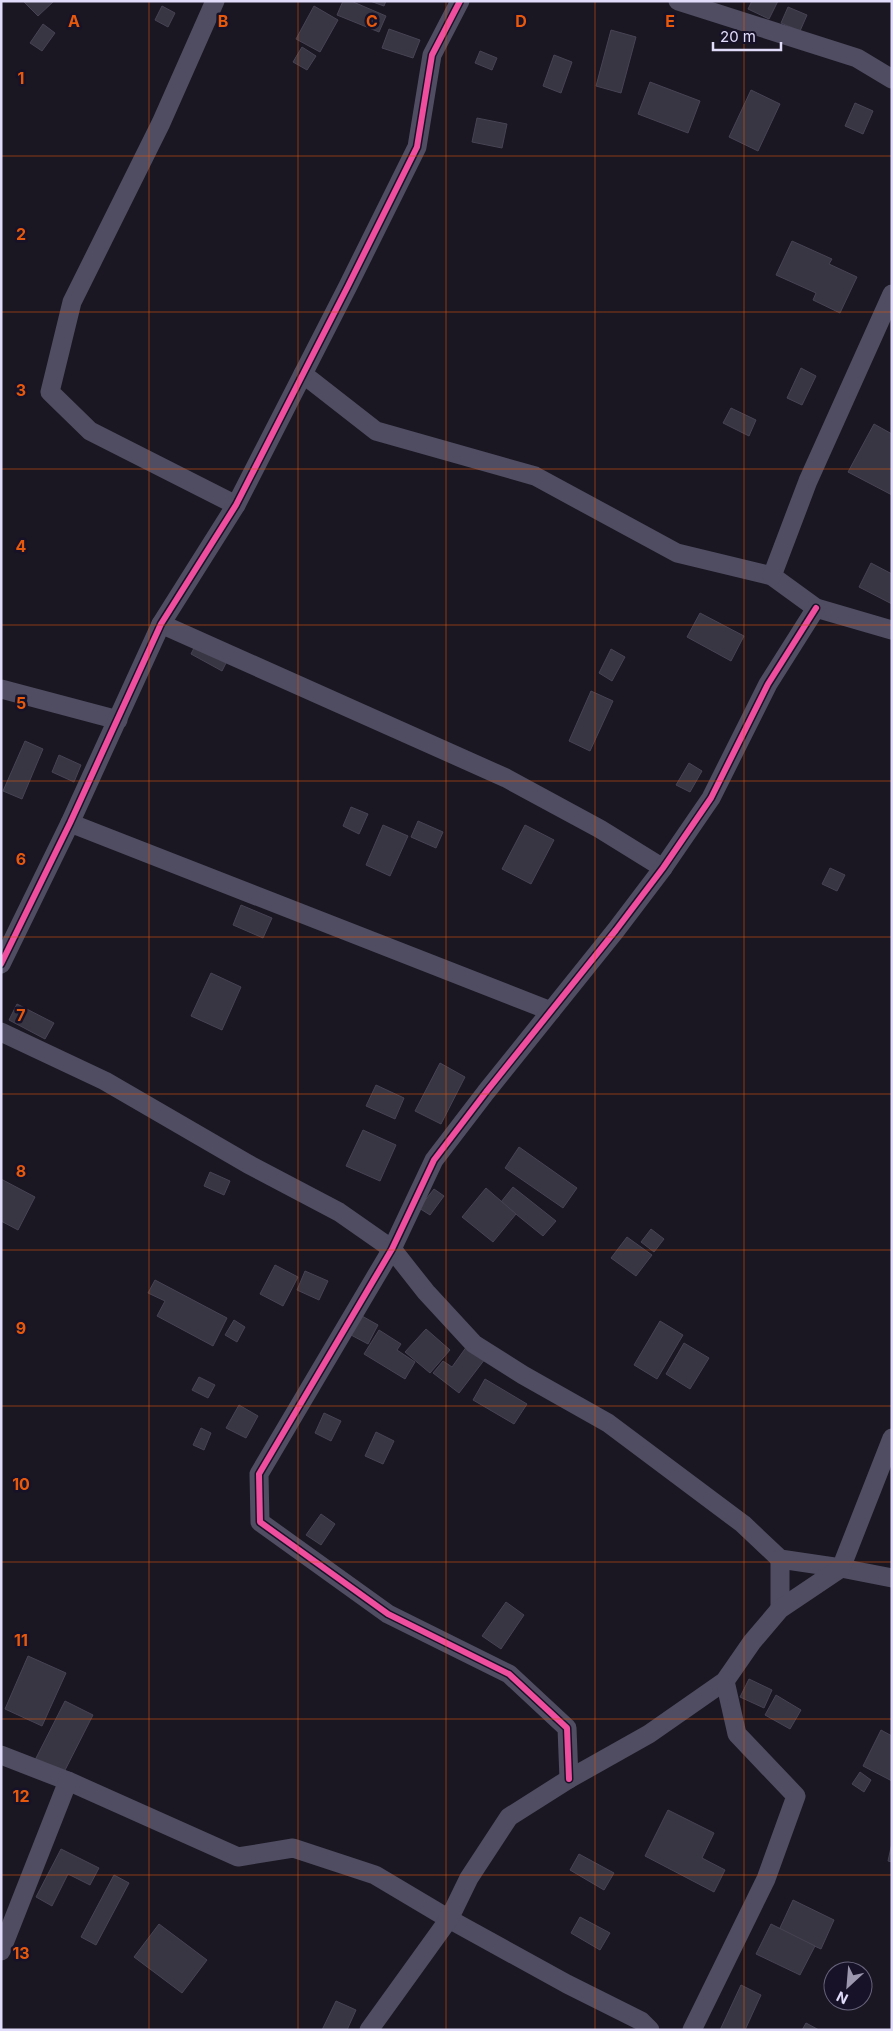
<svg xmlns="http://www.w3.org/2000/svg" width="893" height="2031" viewBox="0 0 893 2031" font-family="Inter,sans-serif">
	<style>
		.building { fill: #393643; stroke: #474354 }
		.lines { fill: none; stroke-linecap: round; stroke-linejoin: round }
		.street { stroke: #504d62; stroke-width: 19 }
		.cycleway-casing { stroke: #171227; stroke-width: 9 }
		.cycleway { stroke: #ef4d9e; stroke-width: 6 }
		.grid { fill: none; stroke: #e8590c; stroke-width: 1; stroke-opacity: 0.55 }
		.grid-label { font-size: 16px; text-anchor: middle; font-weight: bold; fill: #e8590c; stroke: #171227; stroke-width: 5; stroke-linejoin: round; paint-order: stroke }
	</style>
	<rect width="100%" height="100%" fill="#1a1722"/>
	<!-- building -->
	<g class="building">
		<polygon points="23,1 54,1 38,16"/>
		<polygon points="343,1 351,1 386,16 379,32 337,15"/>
		<polygon points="370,1 386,1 384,6"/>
		<polygon points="752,1 778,1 769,19 748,9"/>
		<polygon points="162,6 175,13 168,27 155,20"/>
		<polygon points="314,6 338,20 320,52 296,39"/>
		<polygon points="788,7 807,15 800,31 781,23"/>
		<polygon points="43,24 55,33 42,51 30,43"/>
		<polygon points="389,29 420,40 413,58 382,48"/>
		<polygon points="611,30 636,37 621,93 596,86"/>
		<polygon points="302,47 316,56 307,70 293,62"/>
		<polygon points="480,51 497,58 492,70 475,63"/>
		<polygon points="554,55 572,62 561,93 543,86"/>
		<polygon points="650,82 700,101 688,133 638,114"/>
		<polygon points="751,90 780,104 758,151 729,137"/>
		<polygon points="855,103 873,111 863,134 845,126"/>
		<polygon points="477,118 507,124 502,148 472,142"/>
		<polygon points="792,241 832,259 829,264 857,277 840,313 813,300 816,293 776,275"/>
		<polygon points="801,368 816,376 802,405 787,398"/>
		<polygon points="731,408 756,420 749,436 723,423"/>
		<polygon points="874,424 892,434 892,495 848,472"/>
		<polygon points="871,563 892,574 892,604 859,587"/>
		<polygon points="700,613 744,636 731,661 687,637"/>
		<polygon points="200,636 231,653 222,671 191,654"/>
		<polygon points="611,649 625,657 612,681 599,673"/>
		<polygon points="591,691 613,701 590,751 569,741"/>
		<polygon points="25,741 43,749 22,799 3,791"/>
		<polygon points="59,755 81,765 74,782 52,772"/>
		<polygon points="689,763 702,771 690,792 676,785"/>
		<polygon points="351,807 368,814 359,834 343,826"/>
		<polygon points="418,821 443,832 436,848 411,837"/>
		<polygon points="383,825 408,836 390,876 366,865"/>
		<polygon points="525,825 554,840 531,884 502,869"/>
		<polygon points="830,868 845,875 837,891 822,884"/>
		<polygon points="241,905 272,918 263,938 233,925"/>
		<polygon points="211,973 241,987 222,1030 191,1016"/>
		<polygon points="17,1004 54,1023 45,1039 9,1020"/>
		<polygon points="440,1063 465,1077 441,1124 415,1111"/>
		<polygon points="376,1085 404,1098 395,1119 366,1106"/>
		<polygon points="363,1130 396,1145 380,1181 346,1166"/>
		<polygon points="519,1147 577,1188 563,1208 505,1168"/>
		<polygon points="210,1172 230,1181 224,1195 204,1186"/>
		<polygon points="1,1179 35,1197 18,1230 1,1221"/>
		<polygon points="513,1187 556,1221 543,1236 501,1202"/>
		<polygon points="486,1188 516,1214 493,1242 462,1217"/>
		<polygon points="434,1189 444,1196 430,1215 419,1208"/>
		<polygon points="651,1229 664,1239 654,1252 641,1242"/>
		<polygon points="627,1237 652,1255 636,1276 611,1258"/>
		<polygon points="275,1265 298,1277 283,1306 260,1294"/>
		<polygon points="305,1271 328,1281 319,1300 297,1290"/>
		<polygon points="155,1280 227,1318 213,1346 157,1316 165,1301 148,1293"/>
		<polygon points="362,1316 378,1325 368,1344 351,1335"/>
		<polygon points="234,1320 245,1327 237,1342 225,1335"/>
		<polygon points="660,1321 683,1335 657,1379 634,1365"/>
		<polygon points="426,1329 450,1350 430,1373 405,1352"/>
		<polygon points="379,1330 401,1344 397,1350 415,1362 405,1379 364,1354"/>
		<polygon points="684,1343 709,1358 690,1389 666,1374"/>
		<polygon points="467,1346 485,1359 459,1393 433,1373 443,1361 452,1367"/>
		<polygon points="199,1377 215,1385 208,1398 192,1390"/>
		<polygon points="485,1379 527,1404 514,1424 473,1400"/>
		<polygon points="239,1405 258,1416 246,1438 226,1428"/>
		<polygon points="324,1413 341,1421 331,1441 315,1433"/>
		<polygon points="201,1428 211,1433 204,1450 193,1445"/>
		<polygon points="376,1432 394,1441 383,1464 365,1456"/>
		<polygon points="321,1514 335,1524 321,1545 306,1535"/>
		<polygon points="506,1602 524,1615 501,1649 482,1636"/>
		<polygon points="28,1656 66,1673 42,1726 5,1709"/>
		<polygon points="749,1679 772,1690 764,1708 740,1697"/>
		<polygon points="776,1695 801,1710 790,1729 765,1715"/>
		<polygon points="65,1701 93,1715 61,1778 33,1764"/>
		<polygon points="881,1730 892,1736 892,1781 863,1766"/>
		<polygon points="860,1772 871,1780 864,1792 852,1784"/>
		<polygon points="668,1810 714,1833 702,1858 725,1870 714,1892 645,1856"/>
		<polygon points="892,1843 892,1862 888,1861"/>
		<polygon points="61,1849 99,1868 90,1885 68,1874 52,1906 36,1897"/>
		<polygon points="579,1854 614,1873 604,1890 570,1870"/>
		<polygon points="114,1875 129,1883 96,1945 81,1937"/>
		<polygon points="793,1900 834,1920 821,1949 779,1930"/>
		<polygon points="580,1917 610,1933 600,1950 571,1933"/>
		<polygon points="159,1924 207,1960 182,1993 134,1957"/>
		<polygon points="771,1924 815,1946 800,1975 756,1954"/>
		<polygon points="741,1985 761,1995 745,2030 720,2030"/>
		<polygon points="336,2001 356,2010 347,2030 322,2030"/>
		<polygon points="806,2023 819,2030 802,2030"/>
	</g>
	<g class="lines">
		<!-- street -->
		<g class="street">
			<polyline points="215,1 161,123 72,302 50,392 90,431 236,505"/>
			<polyline points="678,1 857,58 892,79"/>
			<polyline points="303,374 376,431 535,476 677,553 772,576 816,608 892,630"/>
			<polyline points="772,576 808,481 892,294"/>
			<polyline points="161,624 506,778 600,829 663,868"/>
			<polyline points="1,689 118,720"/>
			<polyline points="70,823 551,1011"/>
			<polyline points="1,964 70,823 161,624 236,505 348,286 417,147 432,55 460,1"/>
			<polyline points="1,1032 105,1081 248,1164 339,1212 392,1249 426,1292 474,1344 523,1375 608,1423 743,1524 780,1559 841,1568 892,1578"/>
			<polyline points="780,1559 780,1609"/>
			<polyline points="1,1755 68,1781 238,1857 293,1848 375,1875 449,1919 567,1984 641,2021 650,2030"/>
			<polyline points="569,1779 567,1728 509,1674 388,1614 260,1522 259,1474 392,1249 434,1160 486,1092 616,930 663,868 711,798 768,684 816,608"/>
			<polyline points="1,1951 68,1781"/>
			<polyline points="369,2030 449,1919 469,1878 509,1817 569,1779 649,1734 725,1681 752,1642 780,1609 841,1568 892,1438"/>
			<polyline points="692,2030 766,1879 796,1796 737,1734 725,1681"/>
		</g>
		<defs>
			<g id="cycleway">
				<polyline points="1,964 70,823 161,624 236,505 348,286 417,147 432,55 460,1"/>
				<polyline points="569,1779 567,1728 509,1674 388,1614 260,1522 259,1474 392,1249 434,1160 486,1092 616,930 663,868 711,798 768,684 816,608"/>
			</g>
		</defs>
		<!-- cycleway casing -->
		<use href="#cycleway" class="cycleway-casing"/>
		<!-- cycleway -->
		<use href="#cycleway" class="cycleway"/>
	</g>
	<!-- grid -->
	<path class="grid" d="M 149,1 L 149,2030M 298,1 L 298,2030M 446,1 L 446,2030M 595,1 L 595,2030M 744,1 L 744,2030M 1,156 L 892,156M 1,312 L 892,312M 1,469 L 892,469M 1,625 L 892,625M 1,781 L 892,781M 1,937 L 892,937M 1,1094 L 892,1094M 1,1250 L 892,1250M 1,1406 L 892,1406M 1,1562 L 892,1562M 1,1719 L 892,1719M 1,1875 L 892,1875"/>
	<g class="grid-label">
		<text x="74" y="27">A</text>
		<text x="223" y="27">B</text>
		<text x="372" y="27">C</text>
		<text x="521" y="27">D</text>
		<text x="670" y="27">E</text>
		<text x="21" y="84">1</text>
		<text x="21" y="240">2</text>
		<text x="21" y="396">3</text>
		<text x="21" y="552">4</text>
		<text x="21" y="709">5</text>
		<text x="21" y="865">6</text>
		<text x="21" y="1021">7</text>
		<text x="21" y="1177">8</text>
		<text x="21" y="1334">9</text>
		<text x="21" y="1490">10</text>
		<text x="21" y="1646">11</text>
		<text x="21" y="1802">12</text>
		<text x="21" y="1959">13</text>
	</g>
	<!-- border -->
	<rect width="893" height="2031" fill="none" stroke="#e2dcfb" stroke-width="5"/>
	<!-- north arrow -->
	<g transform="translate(848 1986) rotate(206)"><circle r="24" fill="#171227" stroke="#68637c"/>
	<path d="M0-4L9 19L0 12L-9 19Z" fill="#9c97af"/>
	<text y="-8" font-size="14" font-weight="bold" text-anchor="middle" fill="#e2dcfb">N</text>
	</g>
	<!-- scale -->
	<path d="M713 42v8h68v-8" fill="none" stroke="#e2dcfb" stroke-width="2.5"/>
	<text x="720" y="42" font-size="15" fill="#e2dcfb" stroke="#171227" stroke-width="4" paint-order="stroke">20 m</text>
</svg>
